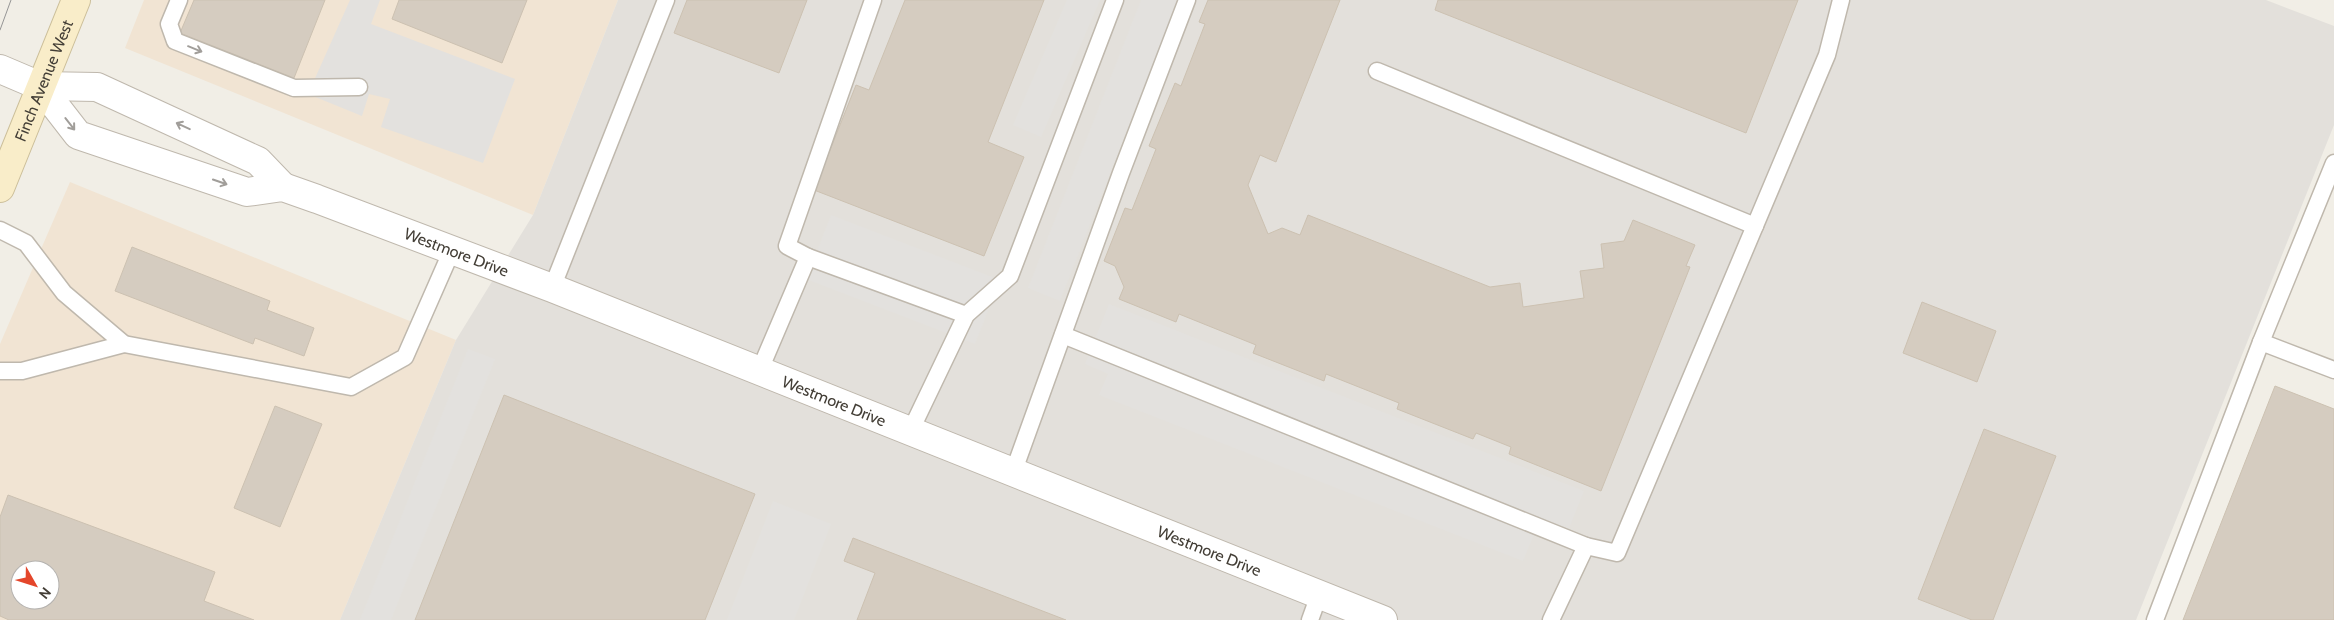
<svg xmlns="http://www.w3.org/2000/svg" width="2334" height="620" viewBox="0 0 2334 620" font-family="Cabin,sans-serif">
	<style>
		.commercial { fill: #f1e4d3; fill-rule: evenodd }
		.industrial { fill: #e3e0db }
		.parking { fill: #e3e1de }
		.building { fill: #d5ccc0; stroke: #ccc1b1; fill-rule: evenodd }
		.lines { fill: none; stroke-linecap: round; stroke-linejoin: round }
		.service-casing { stroke: #bfb8ad; stroke-width: 19 }
		.tertiary-casing { stroke: #bfb8ad; stroke-width: 30 }
		.secondary-casing { stroke: #ccbf9a; stroke-width: 30 }
		.service { stroke: #fff; stroke-width: 16 }
		.tertiary { stroke: #fff; stroke-width: 28 }
		.secondary { stroke: #f9edc9; stroke-width: 28 }
		.tram { stroke: #959595; stroke-width: 1 }
		.oneway { stroke: #a19e9a }
		.labels { text-anchor: middle; dominant-baseline: central; stroke-width: 5; stroke-linejoin: round; paint-order: stroke }
		.street-label { font-size: 16px; fill: #433e36; stroke: #fff }
	</style>
	<rect width="100%" height="100%" fill="#f1eee6"/>
	<!-- commercial -->
	<g class="commercial">
		<polygon points="144,0 618,0 533,215 125,48"/>
		<path d="M 70,182 L 456,340 L 340,620 L 0,620 L 0,344 ZM 20,570 L 50,570 L 50,600 L 20,600 Z"/>
	</g>
	<!-- industrial -->
	<polygon class="industrial" points="618,0 2266,0 2334,26 2334,125 2136,620 340,620 456,340 533,215"/>
	<!-- parking -->
	<g class="parking">
		<polygon points="350,0 380,0 371,24 515,79 483,163 381,127 390,99 369,94 362,116 308,94"/>
		<polygon points="1067,0 1100,0 1041,137 1013,125"/>
		<polygon points="1141,0 1178,0 1060,301 1028,288"/>
		<polygon points="831,215 1000,280 975,344 806,279"/>
		<polygon points="1109,304 1584,491 1563,543 1535,532 1523,561 1099,395 1108,374 1085,364"/>
		<polygon points="468,349 495,359 391,620 360,620"/>
		<polygon points="773,501 831,524 794,620 727,620"/>
	</g>
	<!-- building -->
	<g class="building">
		<polygon points="194,0 325,0 294,78 180,33"/>
		<polygon points="399,0 527,0 502,63 392,19"/>
		<polygon points="687,0 807,0 779,73 674,33"/>
		<polygon points="905,0 1044,0 988,142 1024,157 984,256 814,190 856,85 869,90"/>
		<polygon points="1208,0 1340,0 1276,162 1260,155 1248,185 1268,234 1282,228 1300,235 1308,215 1490,287 1520,283 1523,307 1584,298 1580,271 1604,268 1601,244 1624,241 1633,220 1695,245 1686,266 1690,267 1601,491 1509,454 1511,447 1476,433 1473,439 1397,409 1399,403 1326,374 1324,381 1253,353 1256,345 1179,314 1176,322 1119,299 1124,287 1115,266 1104,261 1125,208 1132,210 1156,149 1149,146 1175,83 1181,86 1205,24 1199,22"/>
		<polygon points="1438,0 1798,0 1746,133 1435,10"/>
		<polygon points="132,247 270,301 267,310 314,328 304,356 255,338 253,344 115,291"/>
		<polygon points="1922,302 1996,331 1977,382 1903,353"/>
		<polygon points="2275,386 2334,409 2334,620 2183,620"/>
		<polygon points="504,395 755,494 705,620 415,620"/>
		<polygon points="275,406 322,424 280,527 234,508"/>
		<polygon points="1984,429 2056,456 1993,620 1972,620 1918,599"/>
		<path d="M 8,495 L 215,572 L 204,601 L 254,620 L 9,620 L 0,616 L 0,517 ZM 20,570 L 50,570 L 50,600 L 20,600 Z"/>
		<polygon points="853,538 1066,620 857,620 875,573 844,561"/>
	</g>
	<g class="lines">
		<defs>
			<g id="service">
				<polyline points="179,0 169,24 175,41 294,88 359,87"/>
				<polyline points="1377,71 1755,226"/>
				<polyline points="0,230 26,243 64,293 124,344 351,387 405,357 452,250"/>
				<polyline points="808,257 966,315"/>
				<polyline points="552,288 666,0"/>
				<polyline points="1063,335 1586,546"/>
				<polyline points="2261,342 2334,163"/>
				<polyline points="0,371 22,371 124,344"/>
				<polyline points="759,372 808,257 787,246 873,0"/>
				<polyline points="910,432 966,315 1010,276 1115,0"/>
				<polyline points="1013,473 1121,173 1187,0"/>
				<polyline points="1310,620 1319,595"/>
				<polyline points="1551,620 1586,546 1617,553 1827,55 1841,0"/>
				<polyline points="2155,620 2261,342 2334,370"/>
			</g>
			<g id="tertiary">
				<polyline points="0,69 40,86 97,87 258,161 283,187"/>
				<path id="s1" d="M 40,86 L 78,135 L 247,192 L 283,187 L 317,199 L 552,288 L 1383,620"/>
			</g>
			<g id="secondary">
				<path id="s2" d="M 0,188 L 76,0"/>
			</g>
		</defs>
		<!-- service casing -->
		<use href="#service" class="service-casing"/>
		<!-- tertiary casing -->
		<use href="#tertiary" class="tertiary-casing"/>
		<!-- secondary casing -->
		<use href="#secondary" class="secondary-casing"/>
		<!-- service -->
		<use href="#service" class="service"/>
		<!-- tertiary -->
		<use href="#tertiary" class="tertiary"/>
		<!-- secondary -->
		<use href="#secondary" class="secondary"/>
		<!-- tram -->
		<polyline class="tram" points="0,30 11,0"/>
	</g>
	<!-- one-way arrows -->
	<defs><path id="oneway-shaft" d="M-6 0H5M1.5-3L5.5 0L1.5 3" fill="none" stroke-width="1.6" stroke-linecap="round" stroke-linejoin="round" transform="scale(1.25)"/></defs>
	<g class="oneway">
		<use href="#oneway-shaft" transform="translate(195 49) rotate(22)"/>
		<use href="#oneway-shaft" transform="translate(70 124) rotate(52)"/>
		<use href="#oneway-shaft" transform="translate(183 126) rotate(-155)"/>
		<use href="#oneway-shaft" transform="translate(220 182) rotate(19)"/>
	</g>
	<g class="labels">
		<!-- street labels -->
		<g class="street-label">
			<text stroke="none"><textPath href="#s2" startOffset="116">Finch Avenue West</textPath></text>
			<text stroke="none"><textPath href="#s1" startOffset="462">Westmore Drive</textPath></text>
			<text stroke="none"><textPath href="#s1" startOffset="868">Westmore Drive</textPath></text>
			<text stroke="none"><textPath href="#s1" startOffset="1272">Westmore Drive</textPath></text>
		</g>
	</g>
	<!-- north arrow -->
	<g transform="translate(35 585) rotate(129)"><circle r="24" fill="#ffffff" stroke="#b4b2af"/>
	<path d="M0-4L9 19L0 12L-9 19Z" fill="#e4462b"/>
	<text y="-8" font-size="14" font-weight="bold" text-anchor="middle" fill="#433e36">N</text>
	</g>
</svg>
